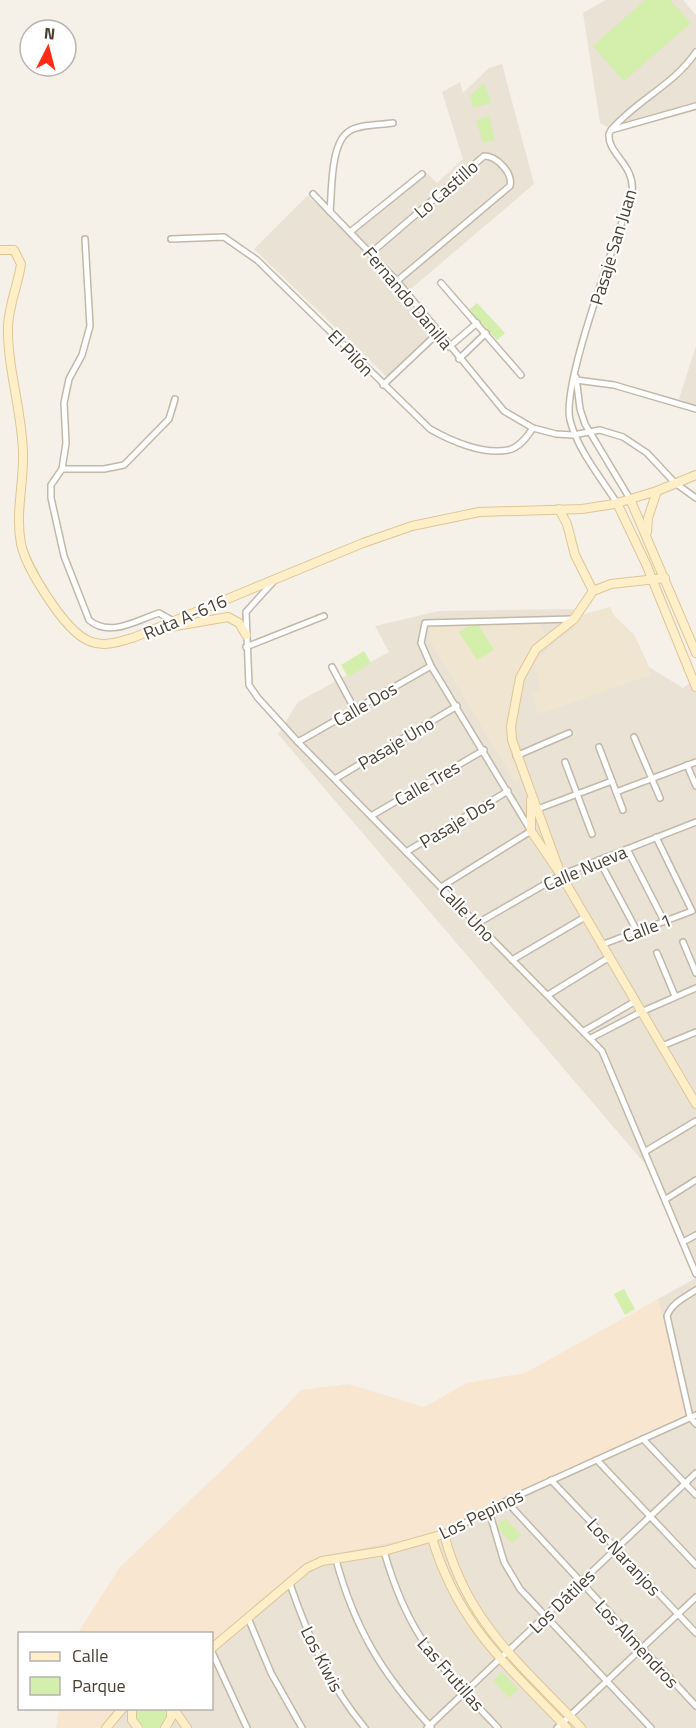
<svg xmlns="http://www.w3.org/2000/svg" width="696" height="1728" viewBox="0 0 696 1728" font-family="'Titillium Web',sans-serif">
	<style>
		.residential { fill: #eae2d5 }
		.commercial { fill: #f9e6d1 }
		.education { fill: #f0e5d0 }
		.green { fill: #d4eeac }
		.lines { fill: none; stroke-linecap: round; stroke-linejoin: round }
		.street-casing { stroke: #c2b8a9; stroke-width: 8 }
		.secondary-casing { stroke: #ddc695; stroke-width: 10 }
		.street { stroke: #fff; stroke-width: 5 }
		.secondary { stroke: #ffefc8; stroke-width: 8 }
		.labels { text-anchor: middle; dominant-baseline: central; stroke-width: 4.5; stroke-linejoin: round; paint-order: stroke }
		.street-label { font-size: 18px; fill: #4a4135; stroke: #fff }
	</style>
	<rect width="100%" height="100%" fill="#f5f0e8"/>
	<!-- residential -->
	<g class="residential">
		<polygon points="606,0 683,0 693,12 696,15 696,106 617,132 600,123 583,13"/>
		<polygon points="502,64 534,184 406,293 437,329 387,377 254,249 307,196 353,233 427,173 437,183 463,159 442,92 460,82 463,93 489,68"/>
		<polygon points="696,346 696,405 679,399"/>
		<polygon points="610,607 614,616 634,635 649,667 683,688 696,679 696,1278 646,1165 278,734 298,702 389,652 375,626 439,611 572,609 582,615"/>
		<polygon points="696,1278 696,1728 103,1728 121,1709 212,1708 212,1642 305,1565 335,1553 429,1535 685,1415 658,1299"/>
	</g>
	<!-- commercial -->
	<g class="commercial">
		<polygon points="658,1299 686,1414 429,1535 335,1553 305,1565 212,1642 212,1634 77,1634 120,1567 251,1442 301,1390 348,1384 424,1407 467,1383 525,1373"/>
		<polygon points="59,1709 121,1709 103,1728 56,1728"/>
	</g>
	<!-- education -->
	<g class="education">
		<polygon points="610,607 614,616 634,635 651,675 538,714 531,692 540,689 533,663 573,628 582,615"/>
		<polygon points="536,619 547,637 535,646 522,665 508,721 508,741 521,779 515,782 429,639 429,625"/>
	</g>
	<!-- green -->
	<g class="green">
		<polygon points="645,0 670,0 691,23 624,81 593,46"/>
		<polygon points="484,83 491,103 473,108 470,96"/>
		<polygon points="489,116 495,140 483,143 476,120"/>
		<polygon points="477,303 505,333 497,340 469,310"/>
		<polygon points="476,621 494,650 477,660 459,632"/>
		<polygon points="364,651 371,663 348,677 341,665"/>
		<polygon points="624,1289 635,1309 625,1315 614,1294"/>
		<polygon points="505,1518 521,1535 512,1543 496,1527"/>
		<polygon points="502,1672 518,1689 509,1698 493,1681"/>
		<polygon points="137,1709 166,1709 167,1718 159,1728 146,1728 138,1721"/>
	</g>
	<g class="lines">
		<defs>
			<g id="street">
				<path d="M 612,129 C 638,99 674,85 696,52"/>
				<polyline points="313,194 397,281 504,411 533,428 556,434 573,435 600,430 623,437 647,453 675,483 696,498"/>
				<path d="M 330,212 C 332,192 330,145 348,132 C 358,124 381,125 393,123"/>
				<polyline points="350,232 422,174"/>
				<path d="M 85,239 L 90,326 L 82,355 L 69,379 L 64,403 L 66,443 L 62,469 L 51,485 L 51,498 L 64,556 L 89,620 C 110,638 137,620 159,613 L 175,622"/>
				<path d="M 171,239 L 224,237 L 257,260 L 430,429 C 451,441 483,455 508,450 C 519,448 527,437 533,428"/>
				<path d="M 371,253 L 484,156 C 497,156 513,173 510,186 L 397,281"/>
				<polyline points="441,283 521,375"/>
				<polyline points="449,347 477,323"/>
				<polyline points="459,359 486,333"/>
				<polyline points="576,377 580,409 585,424 630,499"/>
				<polyline points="576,380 614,385 696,409"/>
				<polyline points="383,385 438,333"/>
				<polyline points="62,469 104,469 124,465 169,419 175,399"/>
				<path d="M 617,503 C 601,478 577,449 570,420 C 561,384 618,236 632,193 C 636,165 607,154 609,134 L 611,130 L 696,106"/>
				<polyline points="273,582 246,612 249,685 258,698 298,742 602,1051 696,1274"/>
				<polyline points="246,647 324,616"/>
				<polyline points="332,667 355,710"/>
				<polyline points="634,737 660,798"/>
				<polyline points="298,742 431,666"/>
				<polyline points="599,747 623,810"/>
				<polyline points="516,756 569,733"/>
				<polyline points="565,762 592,834"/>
				<polyline points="687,765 696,786"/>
				<polyline points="335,779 457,706"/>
				<polyline points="616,792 696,762"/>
				<polyline points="535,810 612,781"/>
				<polyline points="371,816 484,750"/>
				<polyline points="627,849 664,921"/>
				<polyline points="406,852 508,791"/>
				<polyline points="599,860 637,931"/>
				<polyline points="441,887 531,831 431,666 421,643 425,623 573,619"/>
				<polyline points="478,923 561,875 696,822"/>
				<polyline points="683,942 696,973"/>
				<polyline points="601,945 692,911 656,837"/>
				<polyline points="657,953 675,996"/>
				<polyline points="512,960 585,917"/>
				<polyline points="548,995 608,958"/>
				<polyline points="584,1031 634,1002"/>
				<polyline points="591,1038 641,1012 696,988"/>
				<polyline points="662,1046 696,1032"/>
				<polyline points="646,1151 696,1121"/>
				<polyline points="666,1199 696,1180"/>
				<polyline points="683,1242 696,1235"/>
				<path d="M 696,1290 C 684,1298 672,1303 667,1316 L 690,1417 L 696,1424"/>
				<polyline points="643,1439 696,1495"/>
				<polyline points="597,1460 696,1565"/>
				<polyline points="551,1480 696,1633"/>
				<polyline points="506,1501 696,1706"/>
				<polyline points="489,1511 504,1562 520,1589 651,1728"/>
				<polyline points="444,1534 506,1501 696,1415"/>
				<path d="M 384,1551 C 408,1637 439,1665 498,1728"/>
				<path d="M 336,1560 C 355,1629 382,1674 431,1727"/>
				<path d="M 290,1584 C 308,1636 329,1685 365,1728"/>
				<polyline points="248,1618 271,1673 302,1728"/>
				<polyline points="212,1652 247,1728"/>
				<polyline points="427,1728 696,1473"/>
				<polyline points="557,1728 696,1597"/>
			</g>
			<g id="secondary">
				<path d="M 0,250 L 14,250 L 21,264 C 18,285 9,304 8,326 C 7,368 22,410 23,453 C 24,483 15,513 21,544 C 26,568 64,629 87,640 C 103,648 119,642 135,637 L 363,543 L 412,526 L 479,512 L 582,509 L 614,504 L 657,491 L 696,475"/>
				<polyline points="630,499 696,653"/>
				<polyline points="617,503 646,564 696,687"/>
				<polyline points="559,509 567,524 575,555 593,591"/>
				<polyline points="647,532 648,518 657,491"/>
				<polyline points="170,627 228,617 239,623 246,635"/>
				<polyline points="531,800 531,831 561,875 696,1104"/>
				<polyline points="561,875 512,740 511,726 520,678 536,649 574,619 593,591 611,584 665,578"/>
				<path d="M 432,1538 C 458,1625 507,1665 567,1728"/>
				<path d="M 212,1648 L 307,1568 L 322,1561 L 384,1551 L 444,1534 C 467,1623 521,1664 581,1728"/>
				<polyline points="132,1708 132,1720 138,1728"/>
				<polyline points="173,1708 187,1728"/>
				<polyline points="106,1728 123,1708"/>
				<polyline points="165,1728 171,1718 171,1708"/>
			</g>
		</defs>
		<!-- street casing -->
		<use href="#street" class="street-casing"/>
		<!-- secondary casing -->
		<use href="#secondary" class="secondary-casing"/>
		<!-- street -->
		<use href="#street" class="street"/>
		<!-- secondary -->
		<use href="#secondary" class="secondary"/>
	</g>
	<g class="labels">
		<!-- street labels -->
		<g class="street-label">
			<text transform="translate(446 189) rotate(-41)">Lo Castillo</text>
			<text transform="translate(613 247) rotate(-73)">Pasaje San Juan</text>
			<text transform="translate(408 298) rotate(50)">Fernando Danilla</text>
			<text transform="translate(351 353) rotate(46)">El Pilón</text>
			<text transform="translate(185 617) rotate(-23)">Ruta A-616</text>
			<text transform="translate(365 704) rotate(-30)">Calle Dos</text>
			<text transform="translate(396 743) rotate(-31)">Pasaje Uno</text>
			<text transform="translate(427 783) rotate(-30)">Calle Tres</text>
			<text transform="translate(457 822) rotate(-31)">Pasaje Dos</text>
			<text transform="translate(585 868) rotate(-23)">Calle Nueva</text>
			<text transform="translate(467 913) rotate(46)">Calle Uno</text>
			<text transform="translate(647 928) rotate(-21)">Calle 1</text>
			<text transform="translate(481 1514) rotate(-26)">Los Pepinos</text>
			<text transform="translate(624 1557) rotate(47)">Los Naranjos</text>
			<text transform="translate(562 1601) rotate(-44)">Los Dátiles</text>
			<text transform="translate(637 1644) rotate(47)">Los Almendros</text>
			<text transform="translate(322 1659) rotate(63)">Los Kiwis</text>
			<text transform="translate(451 1674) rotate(49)">Las Frutillas</text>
		</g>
	</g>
	<!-- legend -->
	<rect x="18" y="1632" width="195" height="78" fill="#ffffff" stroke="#b7b3ae" stroke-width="1.5"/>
	<rect x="30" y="1652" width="30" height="9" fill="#ffefc8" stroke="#b7b3ae" stroke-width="1.5"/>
	<text x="72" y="1662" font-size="18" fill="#4a4135">Calle</text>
	<rect x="30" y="1677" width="30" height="18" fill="#d4eeac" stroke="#b7b3ae" stroke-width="1.5"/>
	<text x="72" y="1692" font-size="18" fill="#4a4135">Parque</text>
	<!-- north arrow -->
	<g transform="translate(48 48) rotate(6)"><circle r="28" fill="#ffffff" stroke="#b7b3ae" stroke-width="1.5"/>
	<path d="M0-4.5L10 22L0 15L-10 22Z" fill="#ff2b15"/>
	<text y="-9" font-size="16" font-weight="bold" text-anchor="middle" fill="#4a4135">N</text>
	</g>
</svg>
